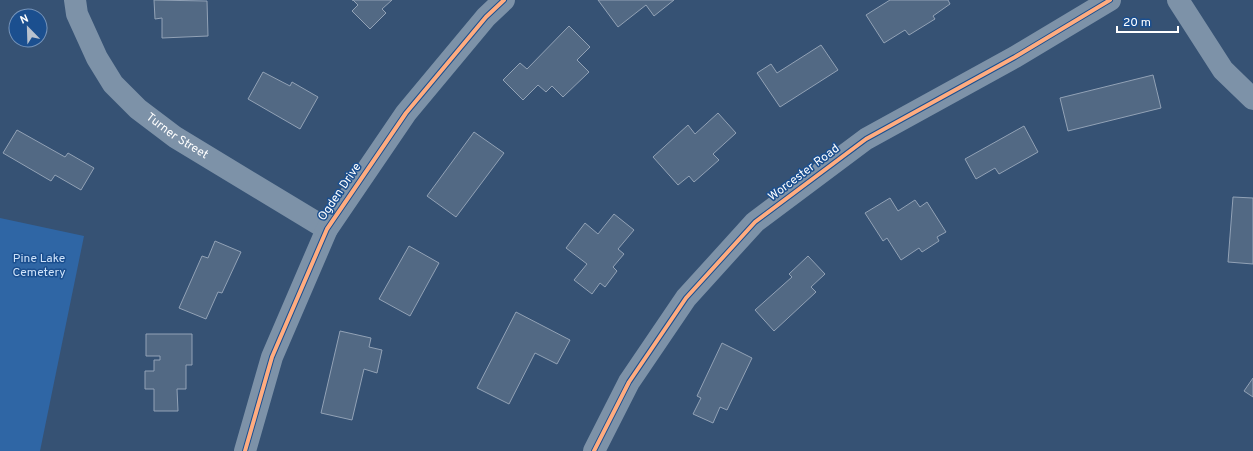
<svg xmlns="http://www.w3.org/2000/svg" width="1253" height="451" viewBox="0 0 1253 451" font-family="Overpass,sans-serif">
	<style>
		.green { fill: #2f66a5 }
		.building { fill: #526984; stroke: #92a2b6 }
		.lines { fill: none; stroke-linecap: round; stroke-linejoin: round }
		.minor { stroke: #7d92a8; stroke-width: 22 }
		.cycleway-casing { stroke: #1b4f8f; stroke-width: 6 }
		.cycleway { stroke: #ffac80; stroke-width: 4 }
		.labels { text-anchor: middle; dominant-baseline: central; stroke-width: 3; stroke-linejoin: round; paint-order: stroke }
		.street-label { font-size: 12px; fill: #fff; stroke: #1b4f8f }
		.park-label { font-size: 12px; fill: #cfe3fa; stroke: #1b4f8f }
	</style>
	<rect width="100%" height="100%" fill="#365274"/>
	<!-- green -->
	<polygon class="green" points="0,218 84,236 40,451 0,451"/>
	<!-- building -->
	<g class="building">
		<polygon points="154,0 207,1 208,36 162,38 162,18 155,19"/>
		<polygon points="353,0 352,0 392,0 382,9 386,13 370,29 352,11 358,5"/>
		<polygon points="598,0 674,0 654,16 646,5 618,27"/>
		<polygon points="890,0 948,0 950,4 933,16 935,19 909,35 905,30 884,43 866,15"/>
		<polygon points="569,26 590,47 577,60 589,72 563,97 552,86 546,92 538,85 523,100 503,80 520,63 527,69"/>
		<polygon points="821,45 838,70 780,107 757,73 771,64 777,73"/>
		<polygon points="263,72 290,86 292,82 318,97 300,129 248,99"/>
		<polygon points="1153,75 1161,108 1068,131 1060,98"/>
		<polygon points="718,113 736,133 713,154 719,160 694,182 689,176 678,185 653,157 688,125 695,134"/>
		<polygon points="1024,126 1038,152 999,174 995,168 976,179 965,159"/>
		<polygon points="17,130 65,157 68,153 94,168 81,190 55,175 51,181 3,153"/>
		<polygon points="474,132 504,153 456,217 427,196"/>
		<polygon points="1233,197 1253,198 1253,264 1228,262"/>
		<polygon points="890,198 898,211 915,200 920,207 927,202 946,232 937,237 939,241 922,252 919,248 901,260 887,238 883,241 865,213"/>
		<polygon points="614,214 634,230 618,249 624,254 613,267 617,271 605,287 600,283 592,294 574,280 587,264 566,248 585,223 598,234"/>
		<polygon points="215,241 241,252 222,293 218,292 206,319 179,308 202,256 208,258"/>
		<polygon points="409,246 439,263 410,316 379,299"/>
		<polygon points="808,256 825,274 811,287 816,292 774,331 755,310 792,277 789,274"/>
		<polygon points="516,312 570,340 557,364 535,353 509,404 477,388"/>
		<polygon points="340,331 371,338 369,347 382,350 377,373 364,369 352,420 321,413"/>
		<polygon points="146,334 192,334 192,365 186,365 186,389 177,389 178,411 154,411 154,389 145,389 145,371 154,371 154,360 160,360 160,356 146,356"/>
		<polygon points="722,343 752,358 727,410 720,407 713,423 693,414 701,398 697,396"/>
		<polygon points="1253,378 1253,397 1244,391"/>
	</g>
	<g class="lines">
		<!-- minor -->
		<g class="minor">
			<path id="s1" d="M 75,0 L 77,14 L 97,58 L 113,84 L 138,109 L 175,137 L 327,229"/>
			<polyline points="1178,0 1223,70 1253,99"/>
			<polyline points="245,451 272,357 327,229 406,113 486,17 504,0"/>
			<polyline points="594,451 629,382 686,298 755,222 866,139 1015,57 1110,0"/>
		</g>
		<defs>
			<g id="cycleway">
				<polyline points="245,451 272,357 327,229 406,113 486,17 504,0"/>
				<polyline points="594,451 629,382 686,298 755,222 866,139 1015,57 1110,0"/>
			</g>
		</defs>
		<!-- cycleway casing -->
		<use href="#cycleway" class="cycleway-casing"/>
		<!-- cycleway -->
		<use href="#cycleway" class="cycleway"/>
	</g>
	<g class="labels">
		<!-- street labels -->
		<g class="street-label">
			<text stroke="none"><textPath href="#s1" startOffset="176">Turner Street</textPath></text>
			<text transform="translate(804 173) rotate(-37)">Worcester Road</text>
			<text transform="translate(340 192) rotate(-56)">Ogden Drive</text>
		</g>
		<!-- park labels -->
		<g class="park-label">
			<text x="39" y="259">Pine Lake<tspan x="39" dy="14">Cemetery</tspan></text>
		</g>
	</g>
	<!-- north arrow -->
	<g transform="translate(28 28) rotate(337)"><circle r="19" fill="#1b4f8f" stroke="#7695bc"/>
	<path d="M0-3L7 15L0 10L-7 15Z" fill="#b9c2ce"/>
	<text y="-6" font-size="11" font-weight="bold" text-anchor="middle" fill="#ffffff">N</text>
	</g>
	<!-- scale -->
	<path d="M1117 26v6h61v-6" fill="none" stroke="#ffffff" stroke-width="2"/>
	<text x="1123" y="26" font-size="12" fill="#ffffff" stroke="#1b4f8f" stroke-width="3" paint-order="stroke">20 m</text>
</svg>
